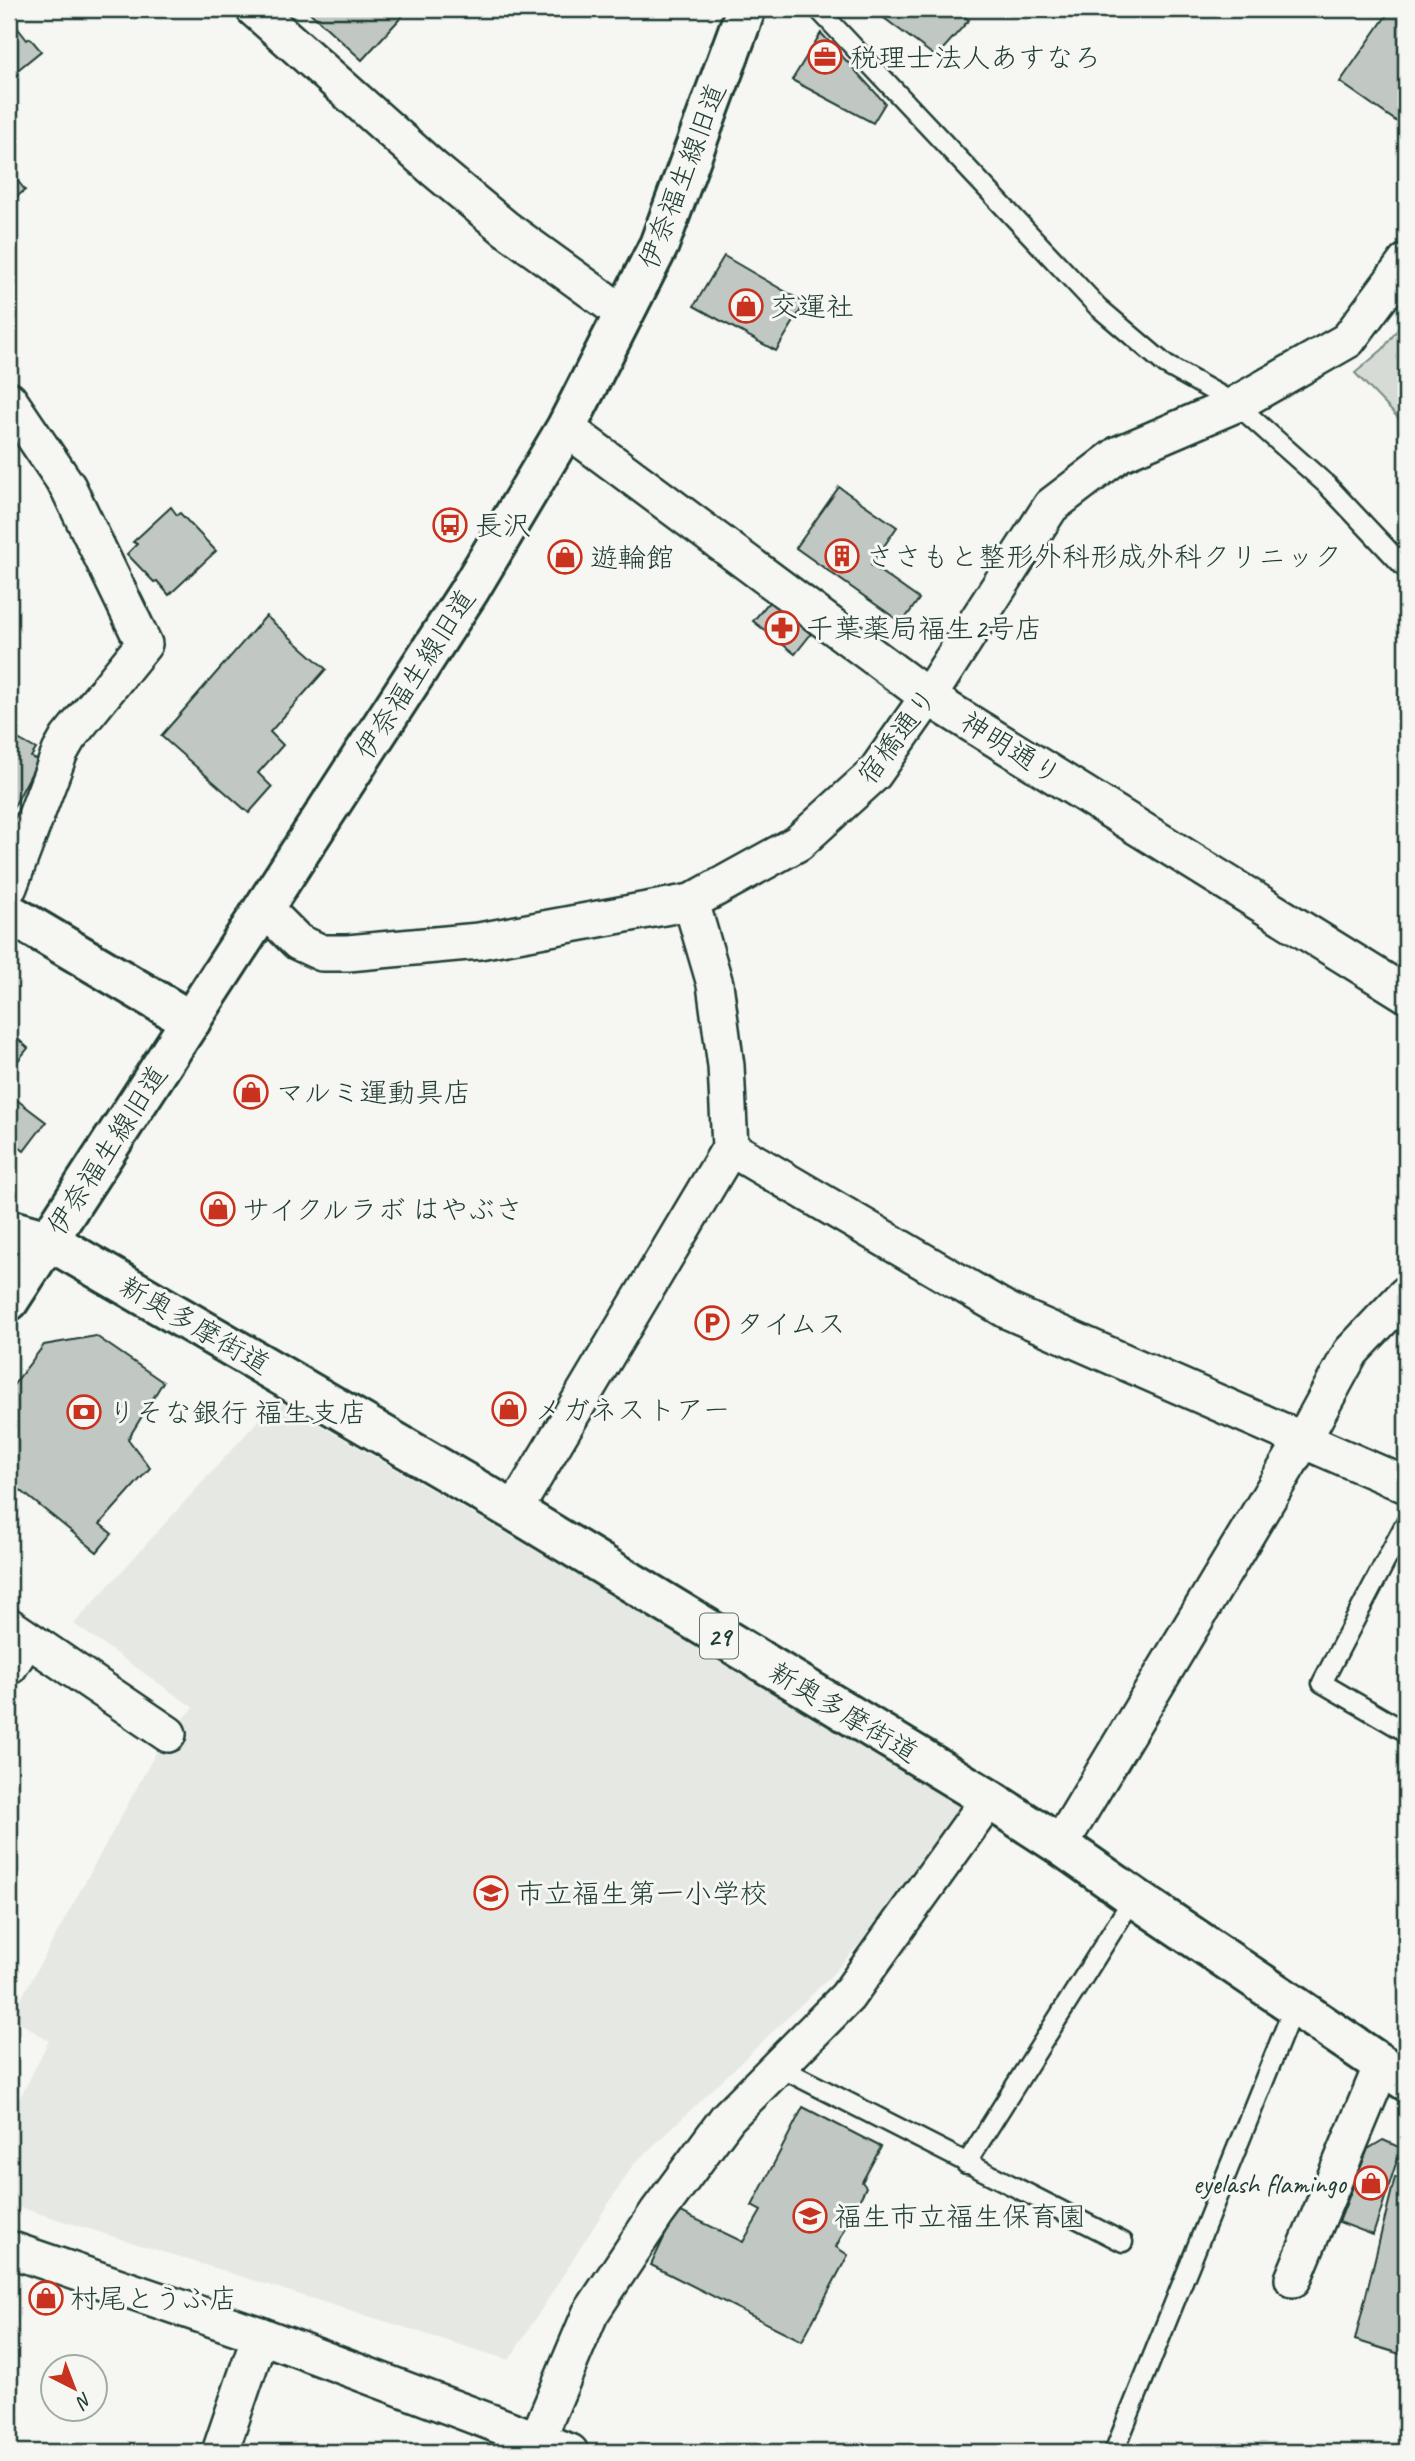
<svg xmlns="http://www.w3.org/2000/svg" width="1415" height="2461" viewBox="0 0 1415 2461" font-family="Caveat,'Klee One',sans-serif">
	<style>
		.built { fill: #e6e8e4 }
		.green { fill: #d6dbd6; stroke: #7a8c85; stroke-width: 2 }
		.building { fill: #c1c8c3; stroke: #1f3d34; stroke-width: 2 }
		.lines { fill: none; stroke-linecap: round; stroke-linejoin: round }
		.lane-casing { stroke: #1f3d34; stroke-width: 23 }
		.street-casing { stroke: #1f3d34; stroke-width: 40 }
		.secondary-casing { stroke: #1f3d34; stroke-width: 44 }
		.primary-casing { stroke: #1f3d34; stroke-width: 44 }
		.lane { stroke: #f6f6f2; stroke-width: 18 }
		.street { stroke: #f6f6f2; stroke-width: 35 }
		.secondary { stroke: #f6f6f2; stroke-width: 38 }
		.primary { stroke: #f6f6f2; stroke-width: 38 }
		.labels { text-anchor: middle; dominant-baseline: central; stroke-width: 6; stroke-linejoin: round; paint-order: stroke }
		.shield { fill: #f6f6f2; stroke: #60746d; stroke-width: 2 }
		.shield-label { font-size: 26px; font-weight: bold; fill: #1f3d34 }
		.poi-label { font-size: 28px; fill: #1f3d34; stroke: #f6f6f2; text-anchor: start }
		.street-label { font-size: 28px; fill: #1f3d34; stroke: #f6f6f2 }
	</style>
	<rect width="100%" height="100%" fill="#f6f6f2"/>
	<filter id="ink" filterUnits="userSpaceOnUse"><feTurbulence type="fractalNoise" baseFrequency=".0143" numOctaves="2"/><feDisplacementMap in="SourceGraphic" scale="14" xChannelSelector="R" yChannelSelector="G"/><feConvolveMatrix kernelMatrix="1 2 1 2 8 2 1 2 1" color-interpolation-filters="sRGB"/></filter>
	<g filter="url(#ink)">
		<!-- built -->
		<polygon class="built" points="277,1400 979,1808 829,1978 633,2165 509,2360 9,2204 9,2093 19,2100 49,2041 11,2017 157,1751 168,1734 194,1708 74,1624"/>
		<!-- green -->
		<polygon class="green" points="1406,318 1406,426 1355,373 1383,349"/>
		<!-- building -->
		<g class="building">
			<polygon points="306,9 413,9 409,13 407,11 362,60"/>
			<polygon points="872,9 954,9 969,20 936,57"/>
			<polygon points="1391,9 1400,9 1406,13 1406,128 1340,82"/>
			<polygon points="9,17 27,40 30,38 41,51 9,77"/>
			<polygon points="821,33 885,103 873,123 792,80"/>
			<polygon points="9,170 25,190 9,203"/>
			<polygon points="724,256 805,303 776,351 694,306"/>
			<polygon points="839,487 897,527 871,565 919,599 902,623 796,548"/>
			<polygon points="171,507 177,515 180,513 216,551 169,595 157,581 154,582 127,554 137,544 133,542"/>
			<polygon points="770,601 811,634 795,654 753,621"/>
			<polygon points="266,616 326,669 270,732 283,745 258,773 272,787 249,813 161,736"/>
			<polygon points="18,739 36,749 31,757 38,761 9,816 9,746 12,748"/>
			<polygon points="9,1031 28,1048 9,1072"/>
			<polygon points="9,1094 46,1122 24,1151 9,1139"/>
			<polygon points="96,1336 163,1382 128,1439 150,1468 100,1524 112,1534 97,1552 9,1481 9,1391 44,1345"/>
			<polygon points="803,2107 881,2147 862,2182 866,2187 836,2247 848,2255 802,2341 651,2265 677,2210 743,2242 761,2211 752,2206"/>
			<polygon points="1383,2140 1401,2148 1373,2235 1339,2222 1368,2149"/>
			<polygon points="1395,2177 1406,2181 1406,2356 1355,2340"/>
		</g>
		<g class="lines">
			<defs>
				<g id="lane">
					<polyline points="818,9 1098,307 1166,365 1236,404 1327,485 1406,569"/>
					<polyline points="1401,1729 1322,1683 1406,1522"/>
					<polyline points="777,2066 1123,2242"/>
					<polyline points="966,2164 1134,1897"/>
					<polyline points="1114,2452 1295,2004"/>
				</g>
				<g id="street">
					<polyline points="254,9 434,169 505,228 624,314"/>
					<polyline points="9,400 68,487 144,644 68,738 60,752 9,887"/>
					<polyline points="566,428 928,697 1406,994"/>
					<polyline points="264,908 298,942 322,953 348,953 479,941 691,902 798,843 874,774 928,697 1051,506 1119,454 1236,404 1348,340 1406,262"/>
					<polyline points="730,1148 1008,1311 1406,1485"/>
					<polyline points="514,1511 730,1148 726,1066 715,984 691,902"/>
					<polyline points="9,1626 168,1734"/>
					<polyline points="9,1667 27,1639"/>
					<polyline points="1060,1845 1303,1440 1351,1352 1406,1294"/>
					<polyline points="9,2249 260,2335 570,2452"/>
					<polyline points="1293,2279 1382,2065"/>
					<polyline points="220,2452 260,2335"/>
					<polyline points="532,2452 590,2314 657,2213 728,2117 847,1997 989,1799"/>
				</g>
				<g id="secondary">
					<polyline points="9,913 191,1021"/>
					<polyline points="9,1301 469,591 566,428 659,245 746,9"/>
				</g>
				<polyline id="primary" points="9,1229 48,1240 514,1511 989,1799 1060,1845 1134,1897 1406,2081"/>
			</defs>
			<!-- lane casing -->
			<use href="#lane" class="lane-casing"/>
			<!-- street casing -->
			<use href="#street" class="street-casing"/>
			<!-- secondary casing -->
			<use href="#secondary" class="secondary-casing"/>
			<!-- primary casing -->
			<use href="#primary" class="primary-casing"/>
			<!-- lane -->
			<use href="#lane" class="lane"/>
			<!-- street -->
			<use href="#street" class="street"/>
			<!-- secondary -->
			<use href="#secondary" class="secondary"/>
			<!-- primary -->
			<use href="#primary" class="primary"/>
		</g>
	</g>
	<!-- icons -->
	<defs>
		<symbol id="office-ring" viewBox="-11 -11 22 22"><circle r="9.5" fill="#f6f6f2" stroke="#c8321e" stroke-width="1.5"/><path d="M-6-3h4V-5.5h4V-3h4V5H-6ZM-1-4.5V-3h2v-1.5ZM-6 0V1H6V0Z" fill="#c8321e"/></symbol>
		<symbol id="shop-ring" viewBox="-11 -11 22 22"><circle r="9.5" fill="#f6f6f2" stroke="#c8321e" stroke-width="1.5"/><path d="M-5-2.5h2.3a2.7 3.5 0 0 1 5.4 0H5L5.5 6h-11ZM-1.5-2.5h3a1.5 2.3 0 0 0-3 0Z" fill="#c8321e"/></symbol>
		<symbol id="bus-ring" viewBox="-11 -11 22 22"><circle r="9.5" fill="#f6f6f2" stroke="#c8321e" stroke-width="1.5"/><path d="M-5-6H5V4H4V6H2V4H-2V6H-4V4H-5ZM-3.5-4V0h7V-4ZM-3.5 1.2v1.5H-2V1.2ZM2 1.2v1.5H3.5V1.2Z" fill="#c8321e"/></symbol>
		<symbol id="building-ring" viewBox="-11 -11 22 22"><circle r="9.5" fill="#f6f6f2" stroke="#c8321e" stroke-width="1.5"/><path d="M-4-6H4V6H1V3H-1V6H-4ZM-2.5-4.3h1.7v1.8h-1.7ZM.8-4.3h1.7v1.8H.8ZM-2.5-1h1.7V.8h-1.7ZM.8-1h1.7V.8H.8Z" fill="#c8321e"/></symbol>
		<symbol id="pharmacy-ring" viewBox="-11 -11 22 22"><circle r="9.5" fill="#f6f6f2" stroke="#c8321e" stroke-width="1.5"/><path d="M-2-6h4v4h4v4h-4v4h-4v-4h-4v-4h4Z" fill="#c8321e"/></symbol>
		<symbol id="parking-ring" viewBox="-11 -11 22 22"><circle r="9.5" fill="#f6f6f2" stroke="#c8321e" stroke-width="1.5"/><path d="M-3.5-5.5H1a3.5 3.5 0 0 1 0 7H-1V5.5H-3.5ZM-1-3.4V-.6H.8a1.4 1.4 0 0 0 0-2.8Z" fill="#c8321e"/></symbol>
		<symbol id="bank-ring" viewBox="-11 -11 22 22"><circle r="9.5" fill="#f6f6f2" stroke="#c8321e" stroke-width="1.5"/><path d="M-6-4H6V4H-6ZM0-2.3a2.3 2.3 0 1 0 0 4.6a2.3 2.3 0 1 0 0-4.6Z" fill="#c8321e"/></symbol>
		<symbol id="school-ring" viewBox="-11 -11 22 22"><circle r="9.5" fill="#f6f6f2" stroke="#c8321e" stroke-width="1.5"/><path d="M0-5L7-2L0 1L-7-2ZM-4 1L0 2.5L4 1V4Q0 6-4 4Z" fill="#c8321e"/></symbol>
	</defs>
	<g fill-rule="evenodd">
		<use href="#office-ring" x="806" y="38" width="38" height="38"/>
		<use href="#shop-ring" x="727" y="287" width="38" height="38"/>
		<use href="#bus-ring" x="431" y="506" width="38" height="38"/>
		<use href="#building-ring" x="823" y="537" width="38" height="38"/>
		<use href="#shop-ring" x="546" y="538" width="38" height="38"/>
		<use href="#pharmacy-ring" x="763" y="609" width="38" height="38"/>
		<use href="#shop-ring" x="232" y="1073" width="38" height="38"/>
		<use href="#shop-ring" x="199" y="1190" width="38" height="38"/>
		<use href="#parking-ring" x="693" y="1304" width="38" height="38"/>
		<use href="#shop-ring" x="490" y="1390" width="38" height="38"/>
		<use href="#bank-ring" x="65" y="1393" width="38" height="38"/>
		<use href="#school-ring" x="472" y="1874" width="38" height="38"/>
		<use href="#shop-ring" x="1352" y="2164" width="38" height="38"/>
		<use href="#school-ring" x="791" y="2197" width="38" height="38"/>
		<use href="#shop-ring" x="27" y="2279" width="38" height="38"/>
	</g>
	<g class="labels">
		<!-- shield labels -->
		<rect class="shield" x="700" y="1613.5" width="38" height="45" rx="5"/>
		<g class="shield-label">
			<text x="719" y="1636">29</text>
		</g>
		<!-- poi labels -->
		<g class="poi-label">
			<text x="850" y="57">税理士法人あすなろ</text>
			<text x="770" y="306">交運社</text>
			<text x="475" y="525">長沢</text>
			<text x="866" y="556">ささもと整形外科形成外科クリニック</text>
			<text x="590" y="557">遊輪館</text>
			<text x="806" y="628">千葉薬局福生2号店</text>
			<text x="276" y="1092">マルミ運動具店</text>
			<text x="242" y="1209">サイクルラボ はやぶさ</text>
			<text x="736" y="1323">タイムス</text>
			<text x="534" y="1409">メガネストアー</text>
			<text x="108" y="1412">りそな銀行 福生支店</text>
			<text x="516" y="1893">市立福生第一小学校</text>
			<text x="1346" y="2183" text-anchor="end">eyelash flamingo</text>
			<text x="834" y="2216">福生市立福生保育園</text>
			<text x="70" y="2298">村尾とうふ店</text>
		</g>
		<!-- street labels -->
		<g class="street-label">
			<text transform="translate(682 176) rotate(-69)">伊奈福生線旧道</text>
			<text transform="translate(415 674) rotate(-57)">伊奈福生線旧道</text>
			<text transform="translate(897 736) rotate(-53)">宿橋通り</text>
			<text transform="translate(1011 748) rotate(32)">神明通り</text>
			<text transform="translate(107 1150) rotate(-57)">伊奈福生線旧道</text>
			<text transform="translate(195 1325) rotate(30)">新奥多摩街道</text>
			<text transform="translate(844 1712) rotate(31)">新奥多摩街道</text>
		</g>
	</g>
	<!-- margin -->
	<rect width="1415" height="2461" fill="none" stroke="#f6f6f2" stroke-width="35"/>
	<rect x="18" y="18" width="1380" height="2426" fill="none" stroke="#1f3d34" stroke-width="2.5" filter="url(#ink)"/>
	<!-- north arrow -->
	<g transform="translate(74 2388) rotate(138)"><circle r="33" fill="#f6f6f2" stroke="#a0aca6" stroke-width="2"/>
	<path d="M0-5L12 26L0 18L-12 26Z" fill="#c8321e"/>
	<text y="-10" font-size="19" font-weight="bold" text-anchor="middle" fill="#1f3d34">N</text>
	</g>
</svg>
